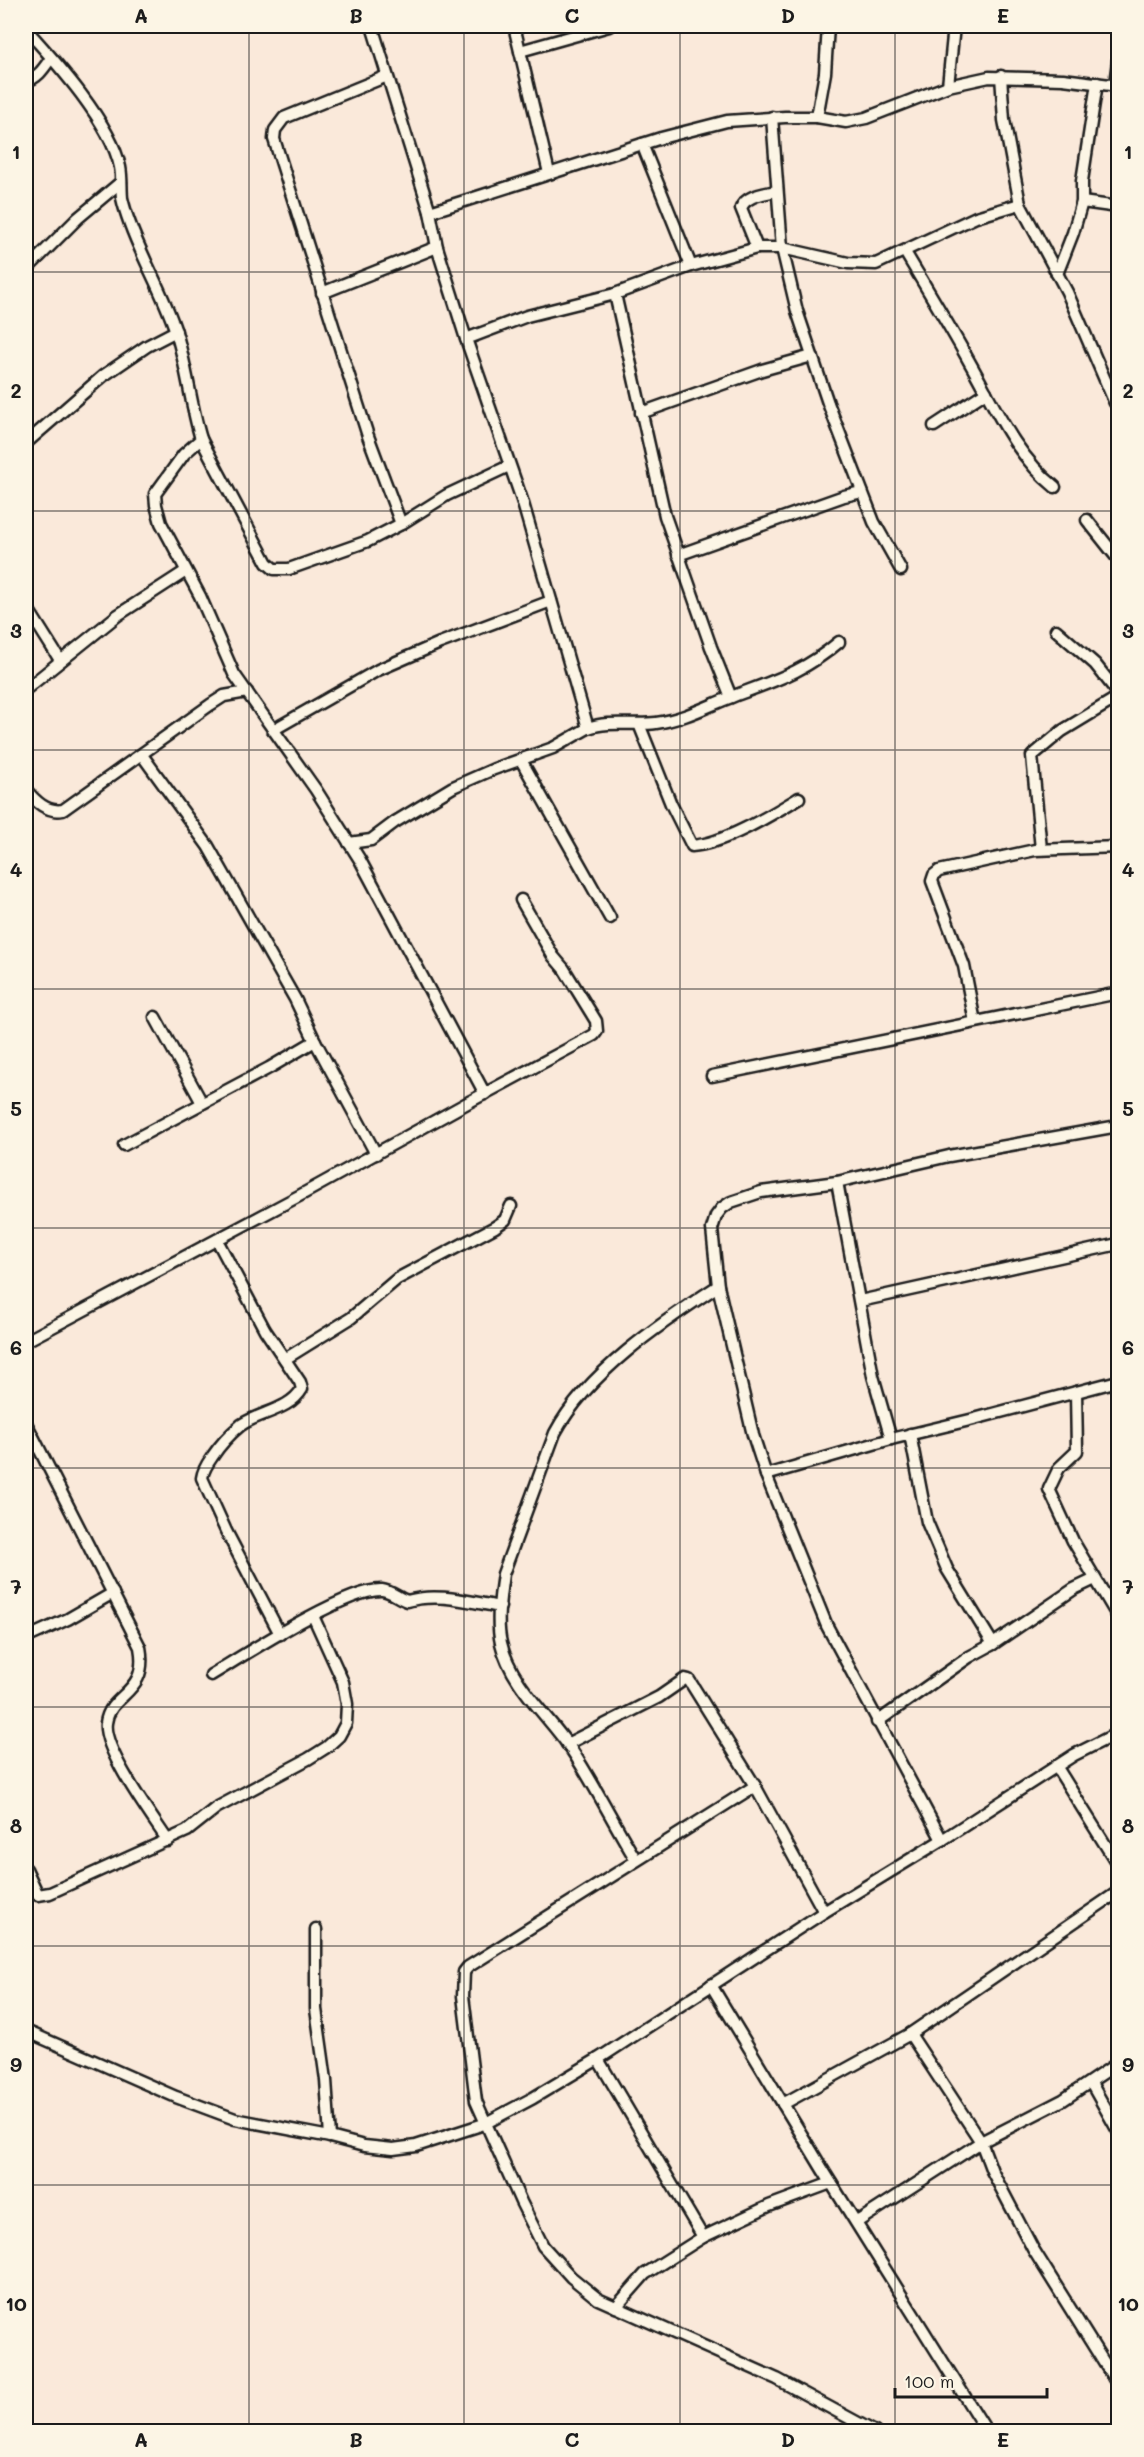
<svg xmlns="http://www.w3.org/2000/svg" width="1144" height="2457" viewBox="0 0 1144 2457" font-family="Mali,sans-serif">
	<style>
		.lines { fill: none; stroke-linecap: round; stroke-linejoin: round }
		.minor-casing { stroke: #1c1c1c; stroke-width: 15 }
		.minor { stroke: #fcf5e5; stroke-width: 10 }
		.grid { fill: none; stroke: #1c1c1c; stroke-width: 1.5; stroke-opacity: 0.55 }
		.neatline { fill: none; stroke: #1c1c1c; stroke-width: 2 }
		.grid-label { font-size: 20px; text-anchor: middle; font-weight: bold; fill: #1c1c1c }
	</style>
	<rect width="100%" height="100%" fill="#fae9da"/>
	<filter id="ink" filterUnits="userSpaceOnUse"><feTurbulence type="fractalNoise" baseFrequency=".0167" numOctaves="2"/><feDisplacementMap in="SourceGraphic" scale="12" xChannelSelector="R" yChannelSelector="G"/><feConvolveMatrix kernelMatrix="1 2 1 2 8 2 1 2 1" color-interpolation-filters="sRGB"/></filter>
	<g filter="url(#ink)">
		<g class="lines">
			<defs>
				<g id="minor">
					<polyline points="514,26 549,173"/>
					<path d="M 26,29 C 56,62 111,123 120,167 C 122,177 121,188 122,198 C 124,207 127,216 130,224 C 143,260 163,293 175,329 C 187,365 190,403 201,439 L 184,454 L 155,494 L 156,505 L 161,523 L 200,596 L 234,674 L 316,790 L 360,860 L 485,1094"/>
					<polyline points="520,51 609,26"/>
					<polyline points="387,76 284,118 275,130 274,139 368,436 401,524"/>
					<polyline points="1001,76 1004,120 1020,204 1067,292 1115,403"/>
					<path d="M 26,81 C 38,78 44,68 51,58"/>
					<polyline points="1115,85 1118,60"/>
					<polyline points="948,86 954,26"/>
					<polyline points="772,117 782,248 797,311 828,403 874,522 901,570"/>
					<polyline points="817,117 825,73 828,26"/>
					<polyline points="642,144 691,266"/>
					<polyline points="1082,202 1118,207"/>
					<polyline points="430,212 661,138 727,121 785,117 817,117 846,122 866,118 948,86 989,77 1063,79 1118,86"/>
					<path d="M 757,248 L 741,208 C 746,195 764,194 776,191"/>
					<path d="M 905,252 C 927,289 949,325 970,363 C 995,407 1015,455 1055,487"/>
					<polyline points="26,270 78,218 121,182"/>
					<polyline points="1057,274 1073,233 1082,202 1082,181 1097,83"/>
					<polyline points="322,293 437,247"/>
					<polyline points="615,294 665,516 711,647 731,697"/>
					<polyline points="466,339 527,316 615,294 691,266 757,248 782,248 848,263 876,264 976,217 1020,204"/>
					<polyline points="641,413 762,370 812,356"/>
					<polyline points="934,426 986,392"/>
					<polyline points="201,439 267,563 274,569 289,569 368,541 401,524 447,495 509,466"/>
					<polyline points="26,443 103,376 147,346 176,331"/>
					<polyline points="1087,520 1118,559"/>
					<polyline points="678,555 844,496 862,492"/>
					<polyline points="26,606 60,660"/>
					<polyline points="1056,630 1095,664 1118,693"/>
					<polyline points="26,689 118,615 186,571"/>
					<path d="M 639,724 L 671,804 L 692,846 C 724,844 771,815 799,798"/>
					<path d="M 588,728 C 609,720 634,726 656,723 C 685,719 707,706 734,696 C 776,680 804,672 839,642"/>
					<polyline points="273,730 378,670 440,643 551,601"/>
					<polyline points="142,755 208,846 295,999 315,1041 376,1154"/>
					<polyline points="521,760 610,918"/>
					<path d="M 26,790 C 35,801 47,813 63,810 L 210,705 L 224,696 L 247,692"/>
					<polyline points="349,843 371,840 395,822 453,787 494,769 553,748 588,728 522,500 466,339 437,247 430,212 372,26"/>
					<polyline points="1041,849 1032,756 1062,731 1118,697"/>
					<polyline points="155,1017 202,1103"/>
					<polyline points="975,1022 964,966 932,881 934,875 939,871 1035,850 1118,847"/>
					<polyline points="712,1076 1118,993"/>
					<polyline points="124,1145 269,1068 315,1041"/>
					<polyline points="837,1182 873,1376 891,1439"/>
					<path d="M 217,1240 L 265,1330 L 300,1382 L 302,1389 C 290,1410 260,1412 241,1425 C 230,1434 220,1445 212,1457 C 207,1464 203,1470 202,1478 L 226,1531 L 280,1634"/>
					<polyline points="860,1301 1118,1244"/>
					<polyline points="26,1341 299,1196 469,1102 594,1035 597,1031 596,1021 564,969 553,956 521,900"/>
					<polyline points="285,1359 351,1318 397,1279 495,1227 505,1220 511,1206"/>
					<polyline points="1076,1392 1077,1451 1059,1468 1049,1489 1073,1541 1118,1617"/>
					<path d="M 26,1423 L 140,1647 C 149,1695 110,1692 106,1723 C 102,1749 153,1818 168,1841"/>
					<polyline points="910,1434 927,1522 947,1569 993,1644"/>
					<polyline points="766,1475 891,1439 970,1420 1118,1381"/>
					<polyline points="26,1638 68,1619 113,1593"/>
					<path d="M 211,1675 C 244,1655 347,1588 382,1590 C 391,1591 398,1598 407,1601 C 437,1592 470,1602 500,1607"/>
					<polyline points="877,1722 969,1657 993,1644 1074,1589 1095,1579"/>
					<polyline points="567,1744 659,1697 685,1679 689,1680 755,1786 824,1912"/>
					<polyline points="1056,1766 1118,1865"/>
					<polyline points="755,1786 468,1967 464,1972 463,1996 476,2101 521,2202 543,2246 571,2277 598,2299 777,2379 875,2432"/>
					<polyline points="942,1840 827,1626 766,1475 753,1435 718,1286 712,1229 716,1216 722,1208 731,1202 761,1192 837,1182 949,1156 1118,1126"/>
					<path d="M 636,1860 C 614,1824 595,1785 571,1749 C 548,1715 511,1685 501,1643 C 496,1622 500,1595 503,1574 L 555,1433 C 587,1373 661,1323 718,1286"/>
					<polyline points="26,1869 38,1895 50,1893 187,1831 216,1808 308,1759 327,1747 339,1736 346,1723 347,1704 343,1682 313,1616"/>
					<polyline points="316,1929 316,2009 326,2080 330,2137"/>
					<polyline points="711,1985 823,2170 987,2432"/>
					<polyline points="26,2031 176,2097 235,2119 330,2137 364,2146 393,2149 416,2146 484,2124 533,2098 598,2059 824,1912 942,1840 1074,1755 1118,1733"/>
					<polyline points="910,2034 981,2142 992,2171 1033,2249 1118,2385"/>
					<polyline points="598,2059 703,2237"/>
					<polyline points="1091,2083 1118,2131"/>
					<polyline points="783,2104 910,2034 1118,1892"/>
					<polyline points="857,2222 981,2142 1063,2100 1118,2063"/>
					<polyline points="616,2307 645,2274 703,2237 769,2206 831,2183"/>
				</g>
			</defs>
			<!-- minor casing -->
			<use href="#minor" class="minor-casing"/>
			<!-- minor -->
			<use href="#minor" class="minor"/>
		</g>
	</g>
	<!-- grid -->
	<path class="grid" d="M 249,26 L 249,2432M 464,26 L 464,2432M 680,26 L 680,2432M 895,26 L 895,2432M 26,272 L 1118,272M 26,511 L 1118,511M 26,750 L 1118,750M 26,989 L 1118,989M 26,1228 L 1118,1228M 26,1468 L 1118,1468M 26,1707 L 1118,1707M 26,1946 L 1118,1946M 26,2185 L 1118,2185"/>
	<!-- margin -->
	<rect width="1144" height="2457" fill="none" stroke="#fcf5e5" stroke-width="66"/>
	<!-- scale -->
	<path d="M895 2388v9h152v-9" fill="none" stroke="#1c1c1c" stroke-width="3"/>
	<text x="904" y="2388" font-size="18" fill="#1c1c1c" stroke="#fcf5e5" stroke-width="4.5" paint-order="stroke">100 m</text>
	<rect x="33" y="33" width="1078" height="2391" class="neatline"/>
	<g class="grid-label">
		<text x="141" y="23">A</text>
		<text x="356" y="23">B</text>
		<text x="572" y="23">C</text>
		<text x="788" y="23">D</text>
		<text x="1003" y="23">E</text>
		<text x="16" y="159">1</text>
		<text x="1128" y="159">1</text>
		<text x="16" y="398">2</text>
		<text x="1128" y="398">2</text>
		<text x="16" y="638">3</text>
		<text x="1128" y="638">3</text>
		<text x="16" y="877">4</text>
		<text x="1128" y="877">4</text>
		<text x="16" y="1116">5</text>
		<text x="1128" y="1116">5</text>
		<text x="16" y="1355">6</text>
		<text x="1128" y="1355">6</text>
		<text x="16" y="1594">7</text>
		<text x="1128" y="1594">7</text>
		<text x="16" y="1833">8</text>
		<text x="1128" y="1833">8</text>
		<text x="16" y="2072">9</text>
		<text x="1128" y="2072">9</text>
		<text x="16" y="2311">10</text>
		<text x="1128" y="2311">10</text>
		<text x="141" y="2447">A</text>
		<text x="356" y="2447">B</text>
		<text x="572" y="2447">C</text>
		<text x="788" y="2447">D</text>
		<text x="1003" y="2447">E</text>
	</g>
</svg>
